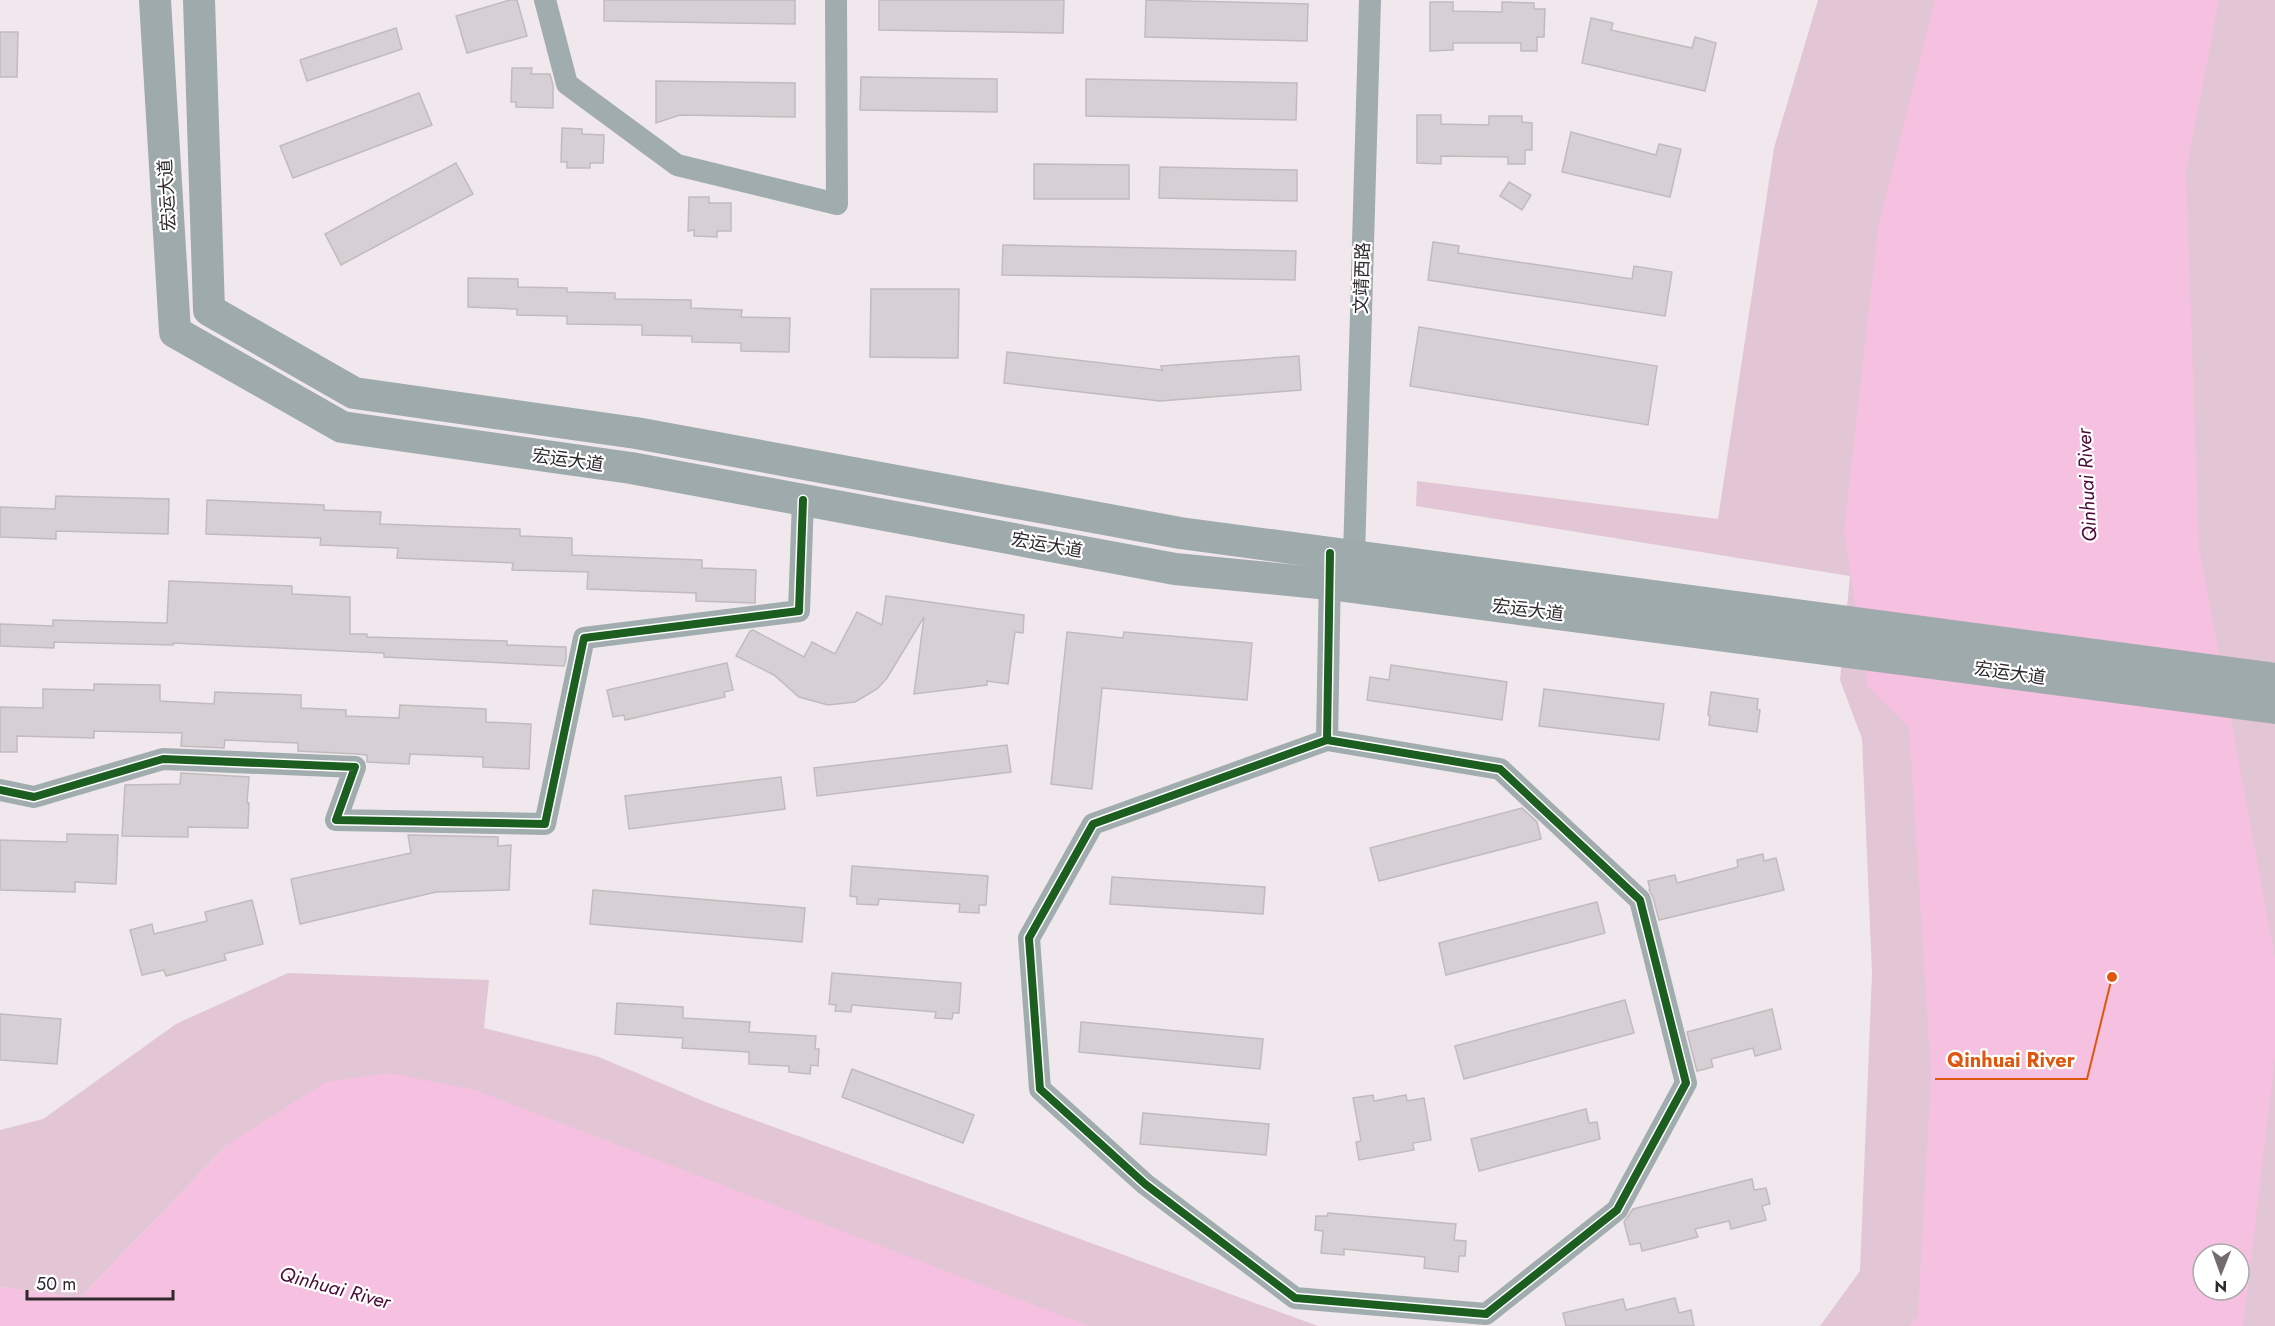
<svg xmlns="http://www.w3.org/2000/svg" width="2275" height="1326" viewBox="0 0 2275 1326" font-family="Jost,'Noto Sans SC',sans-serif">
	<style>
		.green { fill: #e2c6d5; fill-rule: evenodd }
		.water { fill: #f6c0e0; fill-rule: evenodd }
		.building { fill: #d6d0d4; stroke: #c1bbbe; stroke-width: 1.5 }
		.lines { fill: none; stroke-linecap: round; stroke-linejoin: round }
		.street { stroke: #a1acae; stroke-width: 22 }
		.secondary { stroke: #9faaad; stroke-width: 32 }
		.cycleway-casing { stroke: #fff; stroke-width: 11 }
		.cycleway { stroke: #1b5e20; stroke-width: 8 }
		.labels { text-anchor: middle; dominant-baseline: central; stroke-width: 4.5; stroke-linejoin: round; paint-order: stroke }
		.street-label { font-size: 18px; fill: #2e292c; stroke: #fff }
		.water-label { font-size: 20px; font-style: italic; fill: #4b0c38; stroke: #fff }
		.leader { fill: none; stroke: #df570e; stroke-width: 2 }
		.callout-dot { fill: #df570e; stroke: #fff; stroke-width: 2 }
		.callout-label { font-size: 20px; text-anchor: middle; font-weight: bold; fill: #df570e; stroke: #fff; stroke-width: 4.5; stroke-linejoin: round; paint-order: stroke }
	</style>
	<rect width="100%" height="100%" fill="#f0e8ec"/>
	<!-- green -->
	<g class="green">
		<path d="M 1818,0 L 2275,0 L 2275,1326 L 1820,1326 L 1860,1271 L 1872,973 L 1862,739 L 1840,680 L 1850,576 L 1416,506 L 1417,481 L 1718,519 L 1774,148 ZM 2203,1254 L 2239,1254 L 2239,1290 L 2203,1290 Z"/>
		<polygon points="288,973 489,980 484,1028 599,1057 708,1103 1318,1326 344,1326 228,1144 80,1298 0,1287 0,1130 43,1119 176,1024"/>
	</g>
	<!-- water -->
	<g class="water">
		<path d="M 1935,0 L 2219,0 L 2186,171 L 2199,547 L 2275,958 L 2275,1058 L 2243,1326 L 1910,1326 L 1918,1315 L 1931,1075 L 1909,727 L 1867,686 L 1844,530 L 1878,228 ZM 2203,1254 L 2239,1254 L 2239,1290 L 2203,1290 Z"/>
		<polygon points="389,1073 475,1090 1089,1326 0,1326 0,1287 80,1298 228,1144 326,1082"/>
	</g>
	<!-- building -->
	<g class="building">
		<polygon points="510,0 517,0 527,36 467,53 456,16"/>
		<polygon points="604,0 795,0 795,24 604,21"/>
		<polygon points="879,0 1064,0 1063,33 879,30"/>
		<polygon points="1146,0 1308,4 1307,41 1145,37"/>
		<polygon points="1430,2 1453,2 1453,11 1502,12 1502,2 1534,3 1534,9 1545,9 1544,37 1537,37 1537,51 1521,51 1521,43 1453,43 1453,50 1430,51"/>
		<polygon points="1591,18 1613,23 1611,30 1692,48 1695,37 1716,43 1705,91 1582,63"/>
		<polygon points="396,28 402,49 307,81 300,60"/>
		<polygon points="0,32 18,32 17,77 0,77"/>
		<polygon points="512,68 532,68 531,74 550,74 553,85 553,108 516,107 516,102 511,102"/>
		<polygon points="861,77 997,79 997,112 860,110"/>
		<polygon points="1086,79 1297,83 1296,120 1086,116"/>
		<polygon points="656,81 795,83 795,117 680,115 656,123"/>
		<polygon points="419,93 432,125 293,178 280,146"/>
		<polygon points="1417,115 1441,115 1441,124 1489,125 1489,116 1522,116 1522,122 1532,123 1532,150 1525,150 1525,164 1508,164 1508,157 1441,156 1441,164 1417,163"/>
		<polygon points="562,128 582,129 582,134 604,135 603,163 590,163 590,168 567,168 567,162 561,162"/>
		<polygon points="1571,132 1656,155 1659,144 1681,149 1670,197 1562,172"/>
		<polygon points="456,163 473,194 341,265 325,234"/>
		<polygon points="1034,164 1129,165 1129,199 1034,199"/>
		<polygon points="1160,167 1297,170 1297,201 1159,198"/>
		<polygon points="1509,182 1531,195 1522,210 1500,196"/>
		<polygon points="689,197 709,197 709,203 731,203 731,231 717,231 717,237 694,236 694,230 688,231"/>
		<polygon points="1433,242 1459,246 1458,253 1632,279 1634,266 1672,272 1665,316 1428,280"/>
		<polygon points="1003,245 1296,251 1295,280 1002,275"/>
		<polygon points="468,278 518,279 518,287 567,288 567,292 615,293 615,299 691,300 691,308 742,310 741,317 790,318 789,352 741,351 741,343 692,342 692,336 642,335 642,325 567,324 567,316 517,315 517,309 468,307"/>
		<polygon points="871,289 959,289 958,358 870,357"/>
		<polygon points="1419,327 1657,366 1648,425 1410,386"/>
		<polygon points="1007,352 1162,370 1161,366 1299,356 1301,390 1160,401 1004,383"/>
		<polygon points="56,496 169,499 168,534 56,531 56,539 0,537 0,507 55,509"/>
		<polygon points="207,500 324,505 324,510 381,512 380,524 520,529 520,536 572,538 572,555 702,560 702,568 756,570 755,603 696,601 696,593 587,589 588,572 512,570 513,563 397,558 398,548 320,545 321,538 206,534"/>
		<polygon points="169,581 292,586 292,594 350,597 350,634 367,634 367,637 507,641 507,645 566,647 566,659 564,666 384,657 384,653 173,643 173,645 54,642 54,648 0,646 0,624 53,626 53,620 167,623"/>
		<polygon points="886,596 1024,615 1023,633 1015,632 1008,684 987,681 987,685 914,694 924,617 887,678 877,689 855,702 828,705 799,697 774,675 736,656 750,631 753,630 804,657 812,642 835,654 857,612 882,625"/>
		<polygon points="1067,632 1123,638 1124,632 1252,643 1247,700 1102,688 1092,789 1051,784"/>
		<polygon points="727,663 733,690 724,692 725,697 625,720 624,715 613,717 607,690"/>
		<polygon points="1391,665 1507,682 1502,720 1367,700 1370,677 1389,680"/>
		<polygon points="94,684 160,685 160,701 214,704 215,692 301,695 301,708 346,710 346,716 399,718 400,705 486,709 486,722 531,724 529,769 483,767 483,757 410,754 409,764 367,762 367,755 356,754 298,751 298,743 225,740 224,748 181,746 182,733 94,731 94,738 17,736 17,752 0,752 0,707 43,708 43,689 94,690"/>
		<polygon points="1544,689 1664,704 1659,740 1539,726"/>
		<polygon points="1711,692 1758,699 1757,709 1760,710 1757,732 1709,725 1710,716 1708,715"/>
		<polygon points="1007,745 1011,772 817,796 814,768"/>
		<polygon points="181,773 249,777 247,803 249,803 248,828 188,827 188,837 122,836 125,785 180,784"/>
		<polygon points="781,777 785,809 629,829 625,796"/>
		<polygon points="1522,808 1537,822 1541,839 1379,881 1370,848"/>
		<polygon points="67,834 118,835 116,884 75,882 75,892 0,890 0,840 67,842"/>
		<polygon points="408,835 498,837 498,846 511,845 509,890 436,892 300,924 291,879 411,853"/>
		<polygon points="1763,854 1764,861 1776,858 1784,890 1659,920 1653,897 1649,890 1650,889 1648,881 1675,875 1677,883 1738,867 1737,860"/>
		<polygon points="852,866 988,876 986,905 979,905 979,913 959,912 960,904 879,899 878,905 857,904 857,897 850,896"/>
		<polygon points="1112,877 1265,887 1263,914 1110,904"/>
		<polygon points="593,890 805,908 802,942 590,924"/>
		<polygon points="252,900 263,944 224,954 226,960 166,976 164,970 142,975 130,930 152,924 154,934 207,921 205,912"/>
		<polygon points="1597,902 1605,933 1446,975 1439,943"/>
		<polygon points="832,973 961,983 959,1013 953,1013 952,1019 935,1018 936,1012 852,1005 851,1012 835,1011 836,1005 829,1004"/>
		<polygon points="1625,1000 1634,1033 1464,1079 1455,1046"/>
		<polygon points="617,1003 683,1007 683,1018 750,1022 749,1032 816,1036 815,1049 819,1049 818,1066 811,1065 810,1074 789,1072 789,1066 749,1064 749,1052 682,1048 683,1038 615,1034"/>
		<polygon points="1772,1009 1781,1049 1755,1056 1753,1048 1711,1059 1713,1067 1697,1071 1687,1032"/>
		<polygon points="0,1014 61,1019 57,1064 0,1060"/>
		<polygon points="1081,1022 1263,1039 1260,1069 1079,1052"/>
		<polygon points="852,1069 974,1115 963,1143 842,1097"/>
		<polygon points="1373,1095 1374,1101 1406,1095 1407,1101 1424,1098 1431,1140 1413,1143 1414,1150 1359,1160 1356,1142 1361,1141 1353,1098"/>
		<polygon points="1586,1109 1589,1123 1597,1122 1600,1139 1479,1171 1471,1139"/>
		<polygon points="1143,1113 1269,1124 1266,1155 1140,1144"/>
		<polygon points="1752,1179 1754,1190 1766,1188 1770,1204 1762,1206 1766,1220 1731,1229 1729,1221 1695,1229 1698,1237 1642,1251 1640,1243 1630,1245 1624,1222 1633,1209"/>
		<polygon points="1328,1213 1456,1224 1454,1240 1466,1241 1465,1256 1459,1256 1458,1272 1424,1268 1425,1257 1344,1249 1344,1255 1321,1253 1323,1231 1315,1230 1316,1216 1327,1216"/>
		<polygon points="1675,1298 1679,1313 1691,1310 1694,1326 1566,1326 1563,1313 1623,1299 1626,1310"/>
	</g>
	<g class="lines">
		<!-- street -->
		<g class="street">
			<polyline points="545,0 567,84 677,165 837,204 836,0"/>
			<polyline points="1354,556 1370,0"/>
			<polyline points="1327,740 1093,824 1029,938 1040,1089 1145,1184 1295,1298 1486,1314 1617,1210 1686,1083 1640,900 1500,769 1327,740 1330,570"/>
			<polyline points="0,790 34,797 163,759 355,767 336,820 545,824 584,638 799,611 803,500"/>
		</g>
		<!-- secondary -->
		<g class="secondary">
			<polyline points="155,0 175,332 342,427 631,468 1175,569 1329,584 2275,708"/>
			<polyline points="199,0 209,310 354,393 636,433 1180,533 2275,679"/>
		</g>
		<defs>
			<g id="cycleway">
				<polyline points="1327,740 1093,824 1029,938 1040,1089 1145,1184 1295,1298 1486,1314 1617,1210 1686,1083 1640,900 1500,769 1327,740 1330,553"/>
				<polyline points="0,790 34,797 163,759 355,767 336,820 545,824 584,638 799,611 803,500"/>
			</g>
		</defs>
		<!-- cycleway casing -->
		<use href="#cycleway" class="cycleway-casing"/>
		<!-- cycleway -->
		<use href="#cycleway" class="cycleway"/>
	</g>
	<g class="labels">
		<!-- street labels -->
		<g class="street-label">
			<text transform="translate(167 195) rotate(-93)">宏运大道</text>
			<text transform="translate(1362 278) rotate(-88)">文靖西路</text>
			<text transform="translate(568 460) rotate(8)">宏运大道</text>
			<text transform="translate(1047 545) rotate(10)">宏运大道</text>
			<text transform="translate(1528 610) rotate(7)">宏运大道</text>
			<text transform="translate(2010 673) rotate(8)">宏运大道</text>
		</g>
		<!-- water labels -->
		<g class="water-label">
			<text transform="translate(2087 485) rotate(-93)">Qinhuai River</text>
			<text transform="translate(335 1288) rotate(15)">Qinhuai River</text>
		</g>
	</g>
	<!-- callouts -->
	<path class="leader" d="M2112 977L2087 1079H1935"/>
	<circle class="callout-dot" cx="2112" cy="977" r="6"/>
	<g class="callout-label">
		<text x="2011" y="1067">Qinhuai River</text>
	</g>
	<!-- north arrow -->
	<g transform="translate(2221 1272) rotate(181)"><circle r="28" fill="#ffffff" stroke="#aba9ab" stroke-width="1.5"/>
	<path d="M0-4.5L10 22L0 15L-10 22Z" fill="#726c6f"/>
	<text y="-9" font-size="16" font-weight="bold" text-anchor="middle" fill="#2e292c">N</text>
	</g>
	<!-- scale -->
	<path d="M27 1290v9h146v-9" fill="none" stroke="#2e292c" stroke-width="3"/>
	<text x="36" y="1290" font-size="18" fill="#2e292c" stroke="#ffffff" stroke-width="4.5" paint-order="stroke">50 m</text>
</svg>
